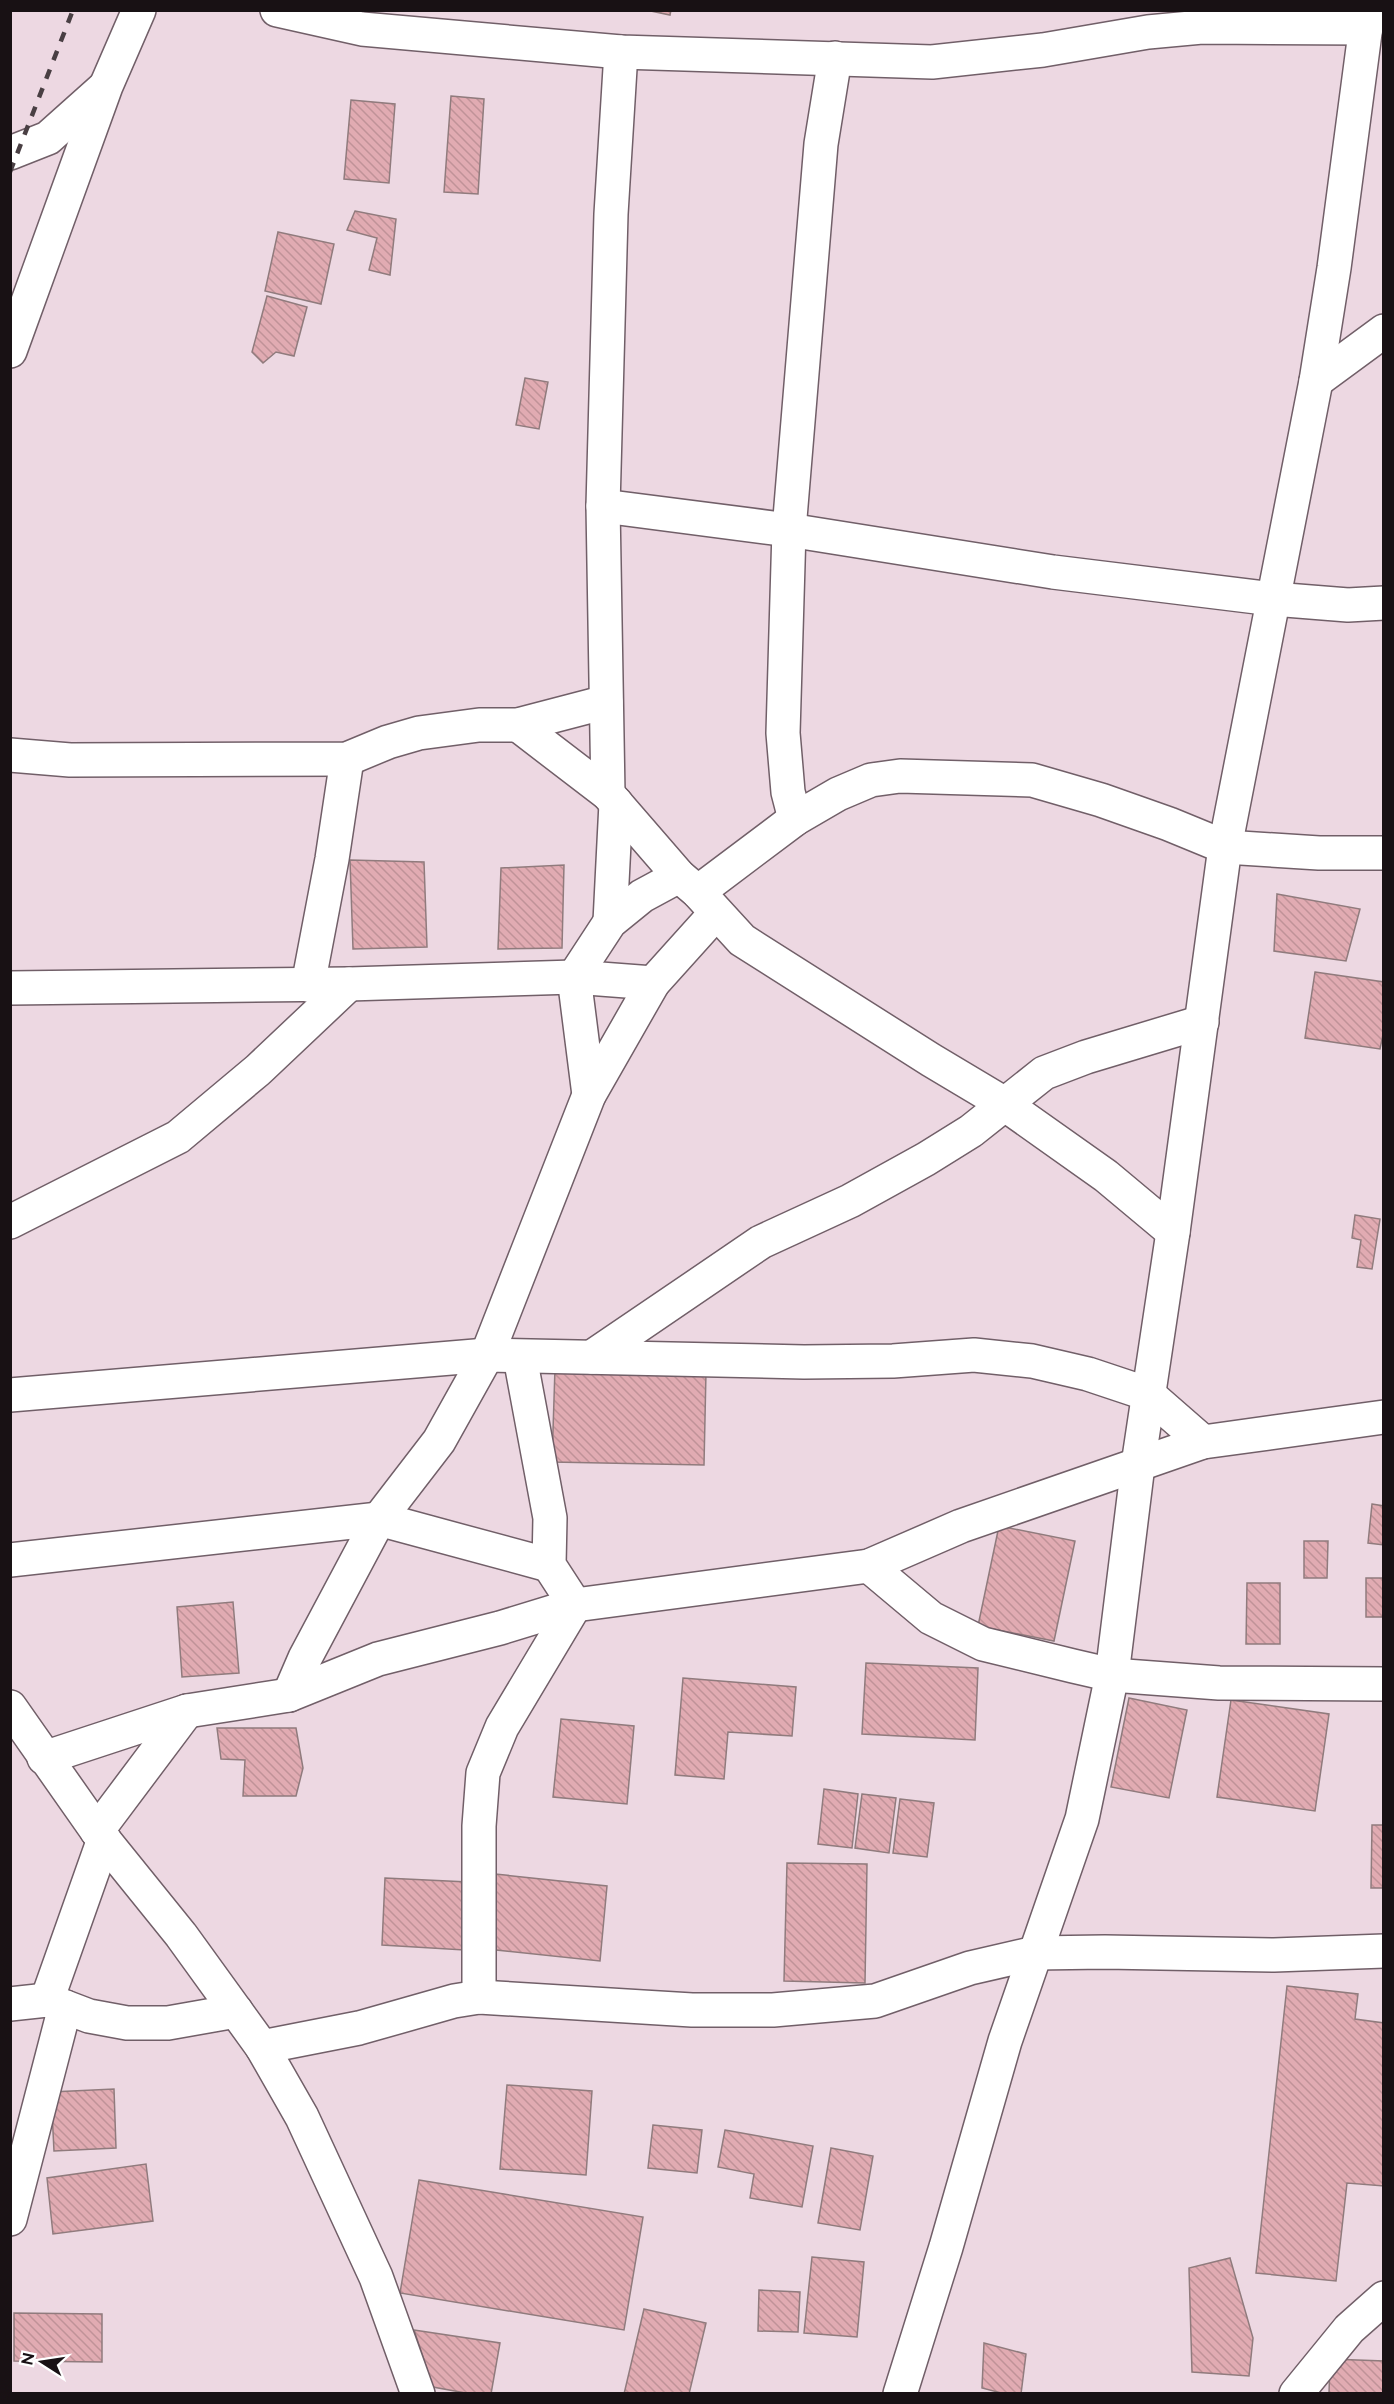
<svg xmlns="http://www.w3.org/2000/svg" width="1394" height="2404" viewBox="0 0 1394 2404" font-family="Raleway,sans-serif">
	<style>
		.building { fill: url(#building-back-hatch); stroke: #907b7d; stroke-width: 1.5 }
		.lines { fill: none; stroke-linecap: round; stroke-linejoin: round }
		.street-casing { stroke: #715f68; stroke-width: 36 }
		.street { stroke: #fff; stroke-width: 33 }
		.rail { stroke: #493f43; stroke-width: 4.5; stroke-dasharray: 10 10; stroke-linecap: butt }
	</style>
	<defs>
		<pattern id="building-back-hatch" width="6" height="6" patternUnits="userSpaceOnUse" patternTransform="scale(1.5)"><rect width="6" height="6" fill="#e1abb2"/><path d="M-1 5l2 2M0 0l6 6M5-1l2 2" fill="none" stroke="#c09298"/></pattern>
	</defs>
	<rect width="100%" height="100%" fill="#edd8e2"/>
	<!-- building -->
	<g class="building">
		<polygon points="646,10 671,10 670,15"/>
		<polygon points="451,96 484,99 478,194 444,192"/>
		<polygon points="351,100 395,104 389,183 344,179"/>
		<polygon points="355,211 396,219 390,275 369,270 377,238 347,230"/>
		<polygon points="278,232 334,244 321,304 265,291"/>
		<polygon points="267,296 307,307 294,356 276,352 263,363 252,352"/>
		<polygon points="525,378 548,382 539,429 516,425"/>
		<polygon points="350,860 424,862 427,947 353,949"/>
		<polygon points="564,865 562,948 498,949 501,868"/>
		<polygon points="1277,894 1360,909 1346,961 1274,951"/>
		<polygon points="1315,972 1384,982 1384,1030 1380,1049 1305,1038"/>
		<polygon points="1355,1215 1380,1219 1372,1269 1357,1267 1361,1240 1352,1238"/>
		<polygon points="555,1368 706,1372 704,1465 552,1462"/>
		<polygon points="1372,1504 1384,1506 1384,1545 1368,1543"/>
		<polygon points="999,1526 1075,1541 1054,1641 978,1626"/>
		<polygon points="1304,1541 1328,1541 1327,1578 1304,1578"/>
		<rect x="1366" y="1578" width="18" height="39"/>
		<polygon points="1247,1583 1280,1583 1280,1644 1246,1644"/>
		<polygon points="233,1602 239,1673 182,1677 177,1607"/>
		<polygon points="866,1663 978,1668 975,1740 862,1734"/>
		<polygon points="683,1678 796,1687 792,1736 728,1732 724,1779 675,1775"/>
		<polygon points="1129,1698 1187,1710 1169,1798 1111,1787"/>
		<polygon points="1231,1700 1329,1714 1315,1811 1217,1797"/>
		<polygon points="561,1719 634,1726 627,1804 553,1797"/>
		<polygon points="217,1728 296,1728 303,1768 296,1796 243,1796 245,1760 221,1759"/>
		<polygon points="824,1789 858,1794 852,1848 818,1844"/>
		<polygon points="862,1794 896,1798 889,1853 855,1848"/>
		<polygon points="900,1799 934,1803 927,1857 893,1853"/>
		<polygon points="1372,1825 1384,1825 1384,1888 1371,1888"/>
		<polygon points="787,1863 867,1864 865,1983 784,1981"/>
		<polygon points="495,1874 607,1886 600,1961 487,1949"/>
		<polygon points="385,1878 468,1882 464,1950 382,1945"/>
		<polygon points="1287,1986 1358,1994 1355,2019 1384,2023 1384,2186 1347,2183 1336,2281 1256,2273"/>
		<polygon points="507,2085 592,2091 586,2175 500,2169"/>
		<polygon points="114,2089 116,2148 54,2151 51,2092"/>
		<polygon points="653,2125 702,2130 697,2173 648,2168"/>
		<polygon points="725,2130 813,2146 802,2207 750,2198 754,2174 718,2167"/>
		<polygon points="831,2148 873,2156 860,2230 818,2223"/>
		<polygon points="146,2164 153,2221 53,2234 47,2178"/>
		<polygon points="419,2180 643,2217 624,2330 400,2293"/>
		<polygon points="812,2257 864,2262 857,2337 804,2333"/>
		<polygon points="1230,2258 1253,2338 1249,2376 1192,2372 1189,2268"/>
		<polygon points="759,2290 800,2292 798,2332 758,2331"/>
		<polygon points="644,2309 706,2323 689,2394 624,2394"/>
		<polygon points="14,2313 102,2314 102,2362 14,2361"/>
		<polygon points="414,2330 500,2343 491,2394 471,2394 433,2387"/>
		<polygon points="984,2343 1026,2354 1021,2394 1005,2394 982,2388"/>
		<polygon points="1330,2359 1384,2361 1384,2394 1329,2394"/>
	</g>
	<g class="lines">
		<defs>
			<g id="street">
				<polyline points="277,10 362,29 621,52 932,62 1043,50 1148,32 1202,27 1366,28"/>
				<polyline points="10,153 48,138 104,88"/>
				<polyline points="10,351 106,86 139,10"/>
				<polyline points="1316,381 1384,331"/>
				<polyline points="603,506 789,530 1053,572 1273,599 1348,605 1384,603"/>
				<polyline points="518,725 608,794 679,876 698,892 742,940 931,1060 1003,1103 1106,1176 1173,1232"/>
				<polyline points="10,755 70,760 347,759 388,742 419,733 479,725 518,725 606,702"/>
				<polyline points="608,794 603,506 611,214 621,52"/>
				<polyline points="795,819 788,792 783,733 789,530 821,144 835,58"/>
				<polyline points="698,892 795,819 838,794 871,780 900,776 1032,780 1101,800 1169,824 1225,847 1319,853 1384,853"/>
				<polyline points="610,922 616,803"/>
				<polyline points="308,985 332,859 347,759"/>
				<polyline points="10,988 349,984 574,977 653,983"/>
				<polyline points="589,1095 574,977 610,922 642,896 679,876"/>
				<polyline points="10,1222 178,1137 258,1070 349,984"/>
				<polyline points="592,1357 761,1242 850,1201 926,1159 971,1131 1044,1073 1086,1057 1202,1022"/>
				<polyline points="10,1395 487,1355 804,1362 893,1361 974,1355 1032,1361 1088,1374 1148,1394 1203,1442"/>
				<polyline points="10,1560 379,1519 549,1565"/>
				<polyline points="869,1566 931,1618 983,1644 1073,1666 1112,1675 1219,1683 1384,1684"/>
				<polyline points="289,1695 305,1658 379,1519 439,1441 487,1355 589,1095 653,983 716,913"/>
				<polyline points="10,1707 97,1831 181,1935 262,2047 302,2117 376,2277 418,2394"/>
				<polyline points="44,1758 187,1711 289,1695 378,1659 500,1628 575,1605 869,1566 961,1526 1203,1442 1384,1417"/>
				<polyline points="97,1831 187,1711"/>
				<polyline points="479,1997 479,1826 483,1773 502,1727 575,1605 549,1565 550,1518 520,1357"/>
				<polyline points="47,2000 104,1839"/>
				<polyline points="10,2004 47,2000 89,2016 127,2023 168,2023 236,2011"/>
				<polyline points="262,2047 359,2028 454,2001 479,1997 692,2010 773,2010 875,2001 970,1968 1035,1953 1105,1952 1274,1955 1384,1951"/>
				<polyline points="10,2219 65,2007"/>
				<polyline points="900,2394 946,2247 1005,2041 1082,1819 1112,1675 1138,1465 1173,1232 1225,847 1316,381 1334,268 1368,10"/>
				<polyline points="1296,2394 1349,2329 1384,2298"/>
			</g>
		</defs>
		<!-- street casing -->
		<use href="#street" class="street-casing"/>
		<!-- street -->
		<use href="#street" class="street"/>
		<!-- rail -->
		<polyline class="rail" points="10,172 73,10"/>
	</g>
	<!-- border -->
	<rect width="1394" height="2404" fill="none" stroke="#181114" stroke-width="24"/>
	<!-- north arrow -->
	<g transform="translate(42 2362) rotate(282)" stroke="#ffffff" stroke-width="4.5" paint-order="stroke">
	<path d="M0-4.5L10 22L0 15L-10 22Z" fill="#181114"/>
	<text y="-9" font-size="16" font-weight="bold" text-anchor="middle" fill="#181114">N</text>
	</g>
</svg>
